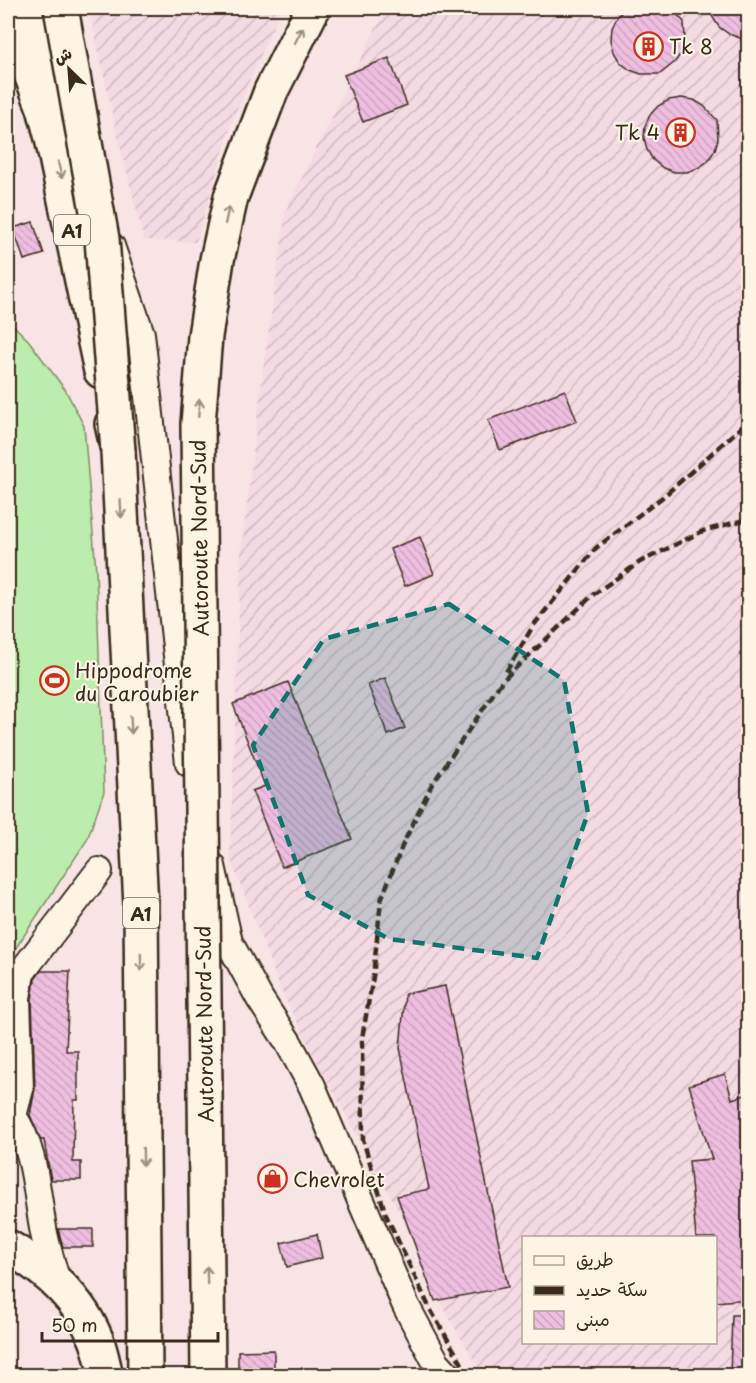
<svg xmlns="http://www.w3.org/2000/svg" width="756" height="1383" viewBox="0 0 756 1383" font-family="'Playpen Sans','Playpen Sans Arabic',sans-serif">
	<style>
		.industrial { fill: url(#industrial-furrows); fill-rule: evenodd }
		.garden { fill: #bcedac; stroke: #7c8c65; stroke-width: 1.5 }
		.building { fill: url(#building-back-hatch); stroke: #3b2a1e; stroke-width: 1.5 }
		.lines { fill: none; stroke-linecap: round; stroke-linejoin: round }
		.minor-casing { stroke: #3b2a1e; stroke-width: 30 }
		.highway-casing { stroke: #3b2a1e; stroke-width: 38 }
		.minor { stroke: #fcf5e5; stroke-width: 26 }
		.highway { stroke: #fcf5e5; stroke-width: 33 }
		.rail { stroke: #3b2a1e; stroke-width: 4.5; stroke-dasharray: 9 4.5; stroke-linecap: butt }
		.highway-bridge-casing { stroke: #3b2a1e; stroke-width: 38; stroke-linecap: butt }
		.highway-bridge { stroke: #fcf5e5; stroke-width: 33 }
		.oneway { stroke: #9c9082 }
		.marked { fill: #0f766e; fill-opacity: 0.2; stroke: #0f766e; stroke-width: 4.5; stroke-dasharray: 12 8; stroke-linejoin: round }
		.labels { text-anchor: middle; dominant-baseline: central; stroke-width: 4.5; stroke-linejoin: round; paint-order: stroke }
		.shield { fill: #fcf5e5; stroke: #75675a; stroke-width: 1.5 }
		.shield-label { font-size: 18px; font-weight: bold; fill: #3b2a1e }
		.poi-label { font-size: 20px; fill: #3b2a1e; stroke: #fcf5e5; text-anchor: start }
		.street-label { font-size: 20px; fill: #3b2a1e; stroke: #fcf5e5 }
	</style>
	<defs>
		<pattern id="industrial-furrows" width="10" height="10" patternUnits="userSpaceOnUse" patternTransform="scale(1.5)"><rect width="10" height="10" fill="#f5d9e3"/><path d="M-1 1l2-2M0 10L10 0M9 11l2-2" fill="none" stroke="#d3bac2"/></pattern>
		<pattern id="building-back-hatch" width="6" height="6" patternUnits="userSpaceOnUse" patternTransform="scale(1.5)"><rect width="6" height="6" fill="#eebee0"/><path d="M-1 5l2 2M0 0l6 6M5-1l2 2" fill="none" stroke="#cda3c0"/></pattern>
	</defs>
	<rect width="100%" height="100%" fill="#f8e4e4"/>
	<filter id="ink" filterUnits="userSpaceOnUse"><feTurbulence type="fractalNoise" baseFrequency=".0167" numOctaves="2"/><feDisplacementMap in="SourceGraphic" scale="12" xChannelSelector="R" yChannelSelector="G"/><feConvolveMatrix kernelMatrix="1 2 1 2 8 2 1 2 1" color-interpolation-filters="sRGB"/></filter>
	<g filter="url(#ink)">
		<!-- industrial -->
		<g class="industrial">
			<polygon points="89,8 281,8 233,119 196,242 144,240 115,126"/>
			<path d="M 389,8 L 748,8 L 748,1375 L 483,1375 L 445,1311 L 401,1215 L 321,1069 L 281,990 L 230,857 L 241,553 L 263,371 L 286,210 L 377,26 ZM 524,1238 L 716,1238 L 716,1342 L 524,1342 Z"/>
		</g>
		<!-- garden -->
		<polygon class="garden" points="8,320 29,341 66,391 84,426 96,570 104,792 87,840 8,960"/>
		<!-- building -->
		<g class="building">
			<polygon points="625,8 671,8 684,22 685,40 682,52 675,62 660,74 641,74 630,70 620,62 614,52 611,40 612,28 617,17"/>
			<polygon points="707,8 748,8 748,41 729,34 719,27"/>
			<polygon points="389,58 407,105 363,122 344,75"/>
			<polygon points="681,98 694,100 704,106 717,120 718,139 715,150 708,161 698,168 687,172 674,172 663,168 653,160 647,150 644,138 645,126 650,115 658,106 669,100"/>
			<polygon points="33,222 44,254 24,260 13,228"/>
			<polygon points="565,390 577,421 500,450 488,420"/>
			<polygon points="420,537 434,574 405,586 390,549"/>
			<polygon points="385,678 405,728 388,735 368,685"/>
			<polygon points="288,682 352,839 282,867 252,791 265,786 233,704"/>
			<polygon points="41,971 70,971 66,1051 78,1051 78,1100 74,1100 73,1162 81,1162 81,1180 51,1180 44,1140 41,1140 30,1115 35,1089 32,999 35,979"/>
			<polygon points="445,986 508,1287 435,1301 397,1196 429,1189 400,1048 405,994"/>
			<polygon points="725,1074 732,1099 748,1094 748,1134 743,1135 748,1190 748,1299 716,1302 716,1238 696,1238 689,1161 712,1159 689,1085"/>
			<polygon points="58,1229 93,1229 93,1247 63,1247"/>
			<polygon points="317,1234 322,1258 287,1267 281,1243"/>
			<polygon points="732,1315 748,1315 748,1376 730,1376"/>
			<polygon points="274,1350 274,1372 238,1372 238,1351"/>
		</g>
		<g class="lines">
			<defs>
				<g id="minor">
					<polyline points="28,8 72,135"/>
					<polyline points="111,246 141,334 189,763"/>
					<polyline points="212,866 229,942 260,999 288,1042 312,1086 406,1306 436,1362 449,1376"/>
					<path d="M 57,1282 C 52,1264 46,1246 43,1228 C 36,1189 35,1149 13,1116 L 20,1089 L 17,998 L 21,973 L 99,871"/>
				</g>
				<g id="highway">
					<polyline points="8,15 44,108 52,138 101,371"/>
					<polyline points="112,424 118,451 141,906 145,1376"/>
					<path d="M 8,1247 C 45,1268 79,1298 96,1339 C 101,1351 103,1364 106,1376"/>
				</g>
			</defs>
			<!-- minor casing -->
			<use href="#minor" class="minor-casing"/>
			<!-- highway casing -->
			<use href="#highway" class="highway-casing"/>
			<!-- minor -->
			<use href="#minor" class="minor"/>
			<!-- highway -->
			<use href="#highway" class="highway"/>
			<!-- rail -->
			<g class="rail">
				<polyline points="506,672 533,626 596,548 664,496 748,421"/>
				<polyline points="469,1376 430,1309 386,1215 363,1140 362,1038 373,977 381,900 403,844 431,786 502,681 594,594 640,562 703,531 748,519"/>
			</g>
			<defs>
				<g id="highway-bridge">
					<polyline points="61,8 102,239 118,451"/>
					<polyline points="208,1376 198,424 205,336 217,260 231,197 271,91 313,8"/>
				</g>
			</defs>
			<!-- highway-bridge casing -->
			<use href="#highway-bridge" class="highway-bridge-casing"/>
			<!-- highway-bridge -->
			<use href="#highway-bridge" class="highway-bridge"/>
		</g>
		<!-- one-way arrows -->
		<defs><path id="oneway-shaft" d="M-6 0H5M1.5-3L5.5 0L1.5 3" fill="none" stroke-width="1.6" stroke-linecap="round" stroke-linejoin="round" transform="scale(1.5)"/></defs>
		<g class="oneway">
			<use href="#oneway-shaft" transform="translate(299 35) rotate(-63)"/>
			<use href="#oneway-shaft" transform="translate(60 170) rotate(77)"/>
			<use href="#oneway-shaft" transform="translate(227 215) rotate(-78)"/>
			<use href="#oneway-shaft" transform="translate(199 408) rotate(-85)"/>
			<use href="#oneway-shaft" transform="translate(121 509) rotate(87)"/>
			<use href="#oneway-shaft" transform="translate(131 725) rotate(87)"/>
			<use href="#oneway-shaft" transform="translate(141 962) rotate(89)"/>
			<use href="#oneway-shaft" transform="translate(143 1157) rotate(89)"/>
			<use href="#oneway-shaft" transform="translate(207 1275) rotate(-91)"/>
		</g>
	</g>
	<!-- marked area -->
	<path class="marked" d="M 449,604 L 564,680 L 588,813 L 537,958 L 389,939 L 308,895 L 253,745 L 324,639 Z"/>
	<!-- icons -->
	<defs>
		<symbol id="building-ring" viewBox="-11 -11 22 22"><circle r="9.5" fill="#fcf5e5" stroke="#c8321e" stroke-width="1.5"/><path d="M-4-6H4V6H1V3H-1V6H-4ZM-2.5-4.3h1.7v1.8h-1.7ZM.8-4.3h1.7v1.8H.8ZM-2.5-1h1.7V.8h-1.7ZM.8-1h1.7V.8H.8Z" fill="#c8321e"/></symbol>
		<symbol id="stadium-ring" viewBox="-11 -11 22 22"><circle r="9.5" fill="#fcf5e5" stroke="#c8321e" stroke-width="1.5"/><path d="M0-5a6.5 5 0 1 0 0 10a6.5 5 0 1 0 0-10ZM-3.5-1.8h7v3.6h-7Z" fill="#c8321e"/></symbol>
		<symbol id="shop-ring" viewBox="-11 -11 22 22"><circle r="9.5" fill="#fcf5e5" stroke="#c8321e" stroke-width="1.5"/><path d="M-5-2.5h2.3a2.7 3.5 0 0 1 5.4 0H5L5.5 6h-11ZM-1.5-2.5h3a1.5 2.3 0 0 0-3 0Z" fill="#c8321e"/></symbol>
	</defs>
	<g fill-rule="evenodd">
		<use href="#building-ring" x="632" y="30" width="33" height="33"/>
		<use href="#building-ring" x="664" y="116" width="33" height="33"/>
		<use href="#stadium-ring" x="38" y="664" width="33" height="33"/>
		<use href="#shop-ring" x="256" y="1162" width="33" height="33"/>
	</g>
	<g class="labels">
		<!-- shield labels -->
		<g class="shield">
			<rect x="54" y="215" width="36" height="30" rx="4.5"/>
			<rect x="123" y="898" width="36" height="30" rx="4.5"/>
		</g>
		<g class="shield-label">
			<text x="72" y="230">A1</text>
			<text x="141" y="913">A1</text>
		</g>
		<!-- poi labels -->
		<g class="poi-label">
			<text x="669" y="46">Tk 8</text>
			<text x="660" y="132" text-anchor="end">Tk 4</text>
			<text x="75" y="670">Hippodrome<tspan x="75" dy="23">du Caroubier</tspan></text>
			<text x="293" y="1179">Chevrolet</text>
		</g>
		<!-- street labels -->
		<g class="street-label">
			<text transform="translate(199 538) rotate(-91)">Autoroute Nord-Sud</text>
			<text transform="translate(204 1024) rotate(-91)">Autoroute Nord-Sud</text>
		</g>
	</g>
	<!-- margin -->
	<rect width="756" height="1383" fill="none" stroke="#fcf5e5" stroke-width="30"/>
	<rect x="15" y="15" width="726" height="1353" fill="none" stroke="#3b2a1e" stroke-width="2" filter="url(#ink)"/>
	<!-- legend -->
	<rect x="522" y="1236" width="195" height="108" fill="#fcf5e5" stroke="#afa495" stroke-width="1.5"/>
	<rect x="534" y="1256" width="30" height="9" fill="#fcf5e5" stroke="#afa495" stroke-width="1.5"/>
	<text x="576" y="1266" font-size="18" fill="#3b2a1e">طريق</text>
	<rect x="534" y="1286" width="30" height="9" fill="#3b2a1e" stroke="#afa495" stroke-width="1.5"/>
	<text x="576" y="1296" font-size="18" fill="#3b2a1e">سكة حديد</text>
	<rect x="534" y="1311" width="30" height="18" fill="url(#building-back-hatch)" stroke="#afa495" stroke-width="1.5"/>
	<text x="576" y="1326" font-size="18" fill="#3b2a1e">مبنى</text>
	<!-- north arrow -->
	<g transform="translate(69 69) rotate(335)" stroke="#fcf5e5" stroke-width="4.5" paint-order="stroke">
	<path d="M0-4.5L10 22L0 15L-10 22Z" fill="#3b2a1e"/>
	<text y="-9" font-size="16" font-weight="bold" text-anchor="middle" fill="#3b2a1e">ش</text>
	</g>
	<!-- scale -->
	<path d="M42 1332v9h176v-9" fill="none" stroke="#3b2a1e" stroke-width="3"/>
	<text x="51" y="1332" font-size="18" fill="#3b2a1e" stroke="#fcf5e5" stroke-width="4.5" paint-order="stroke">50 m</text>
</svg>
